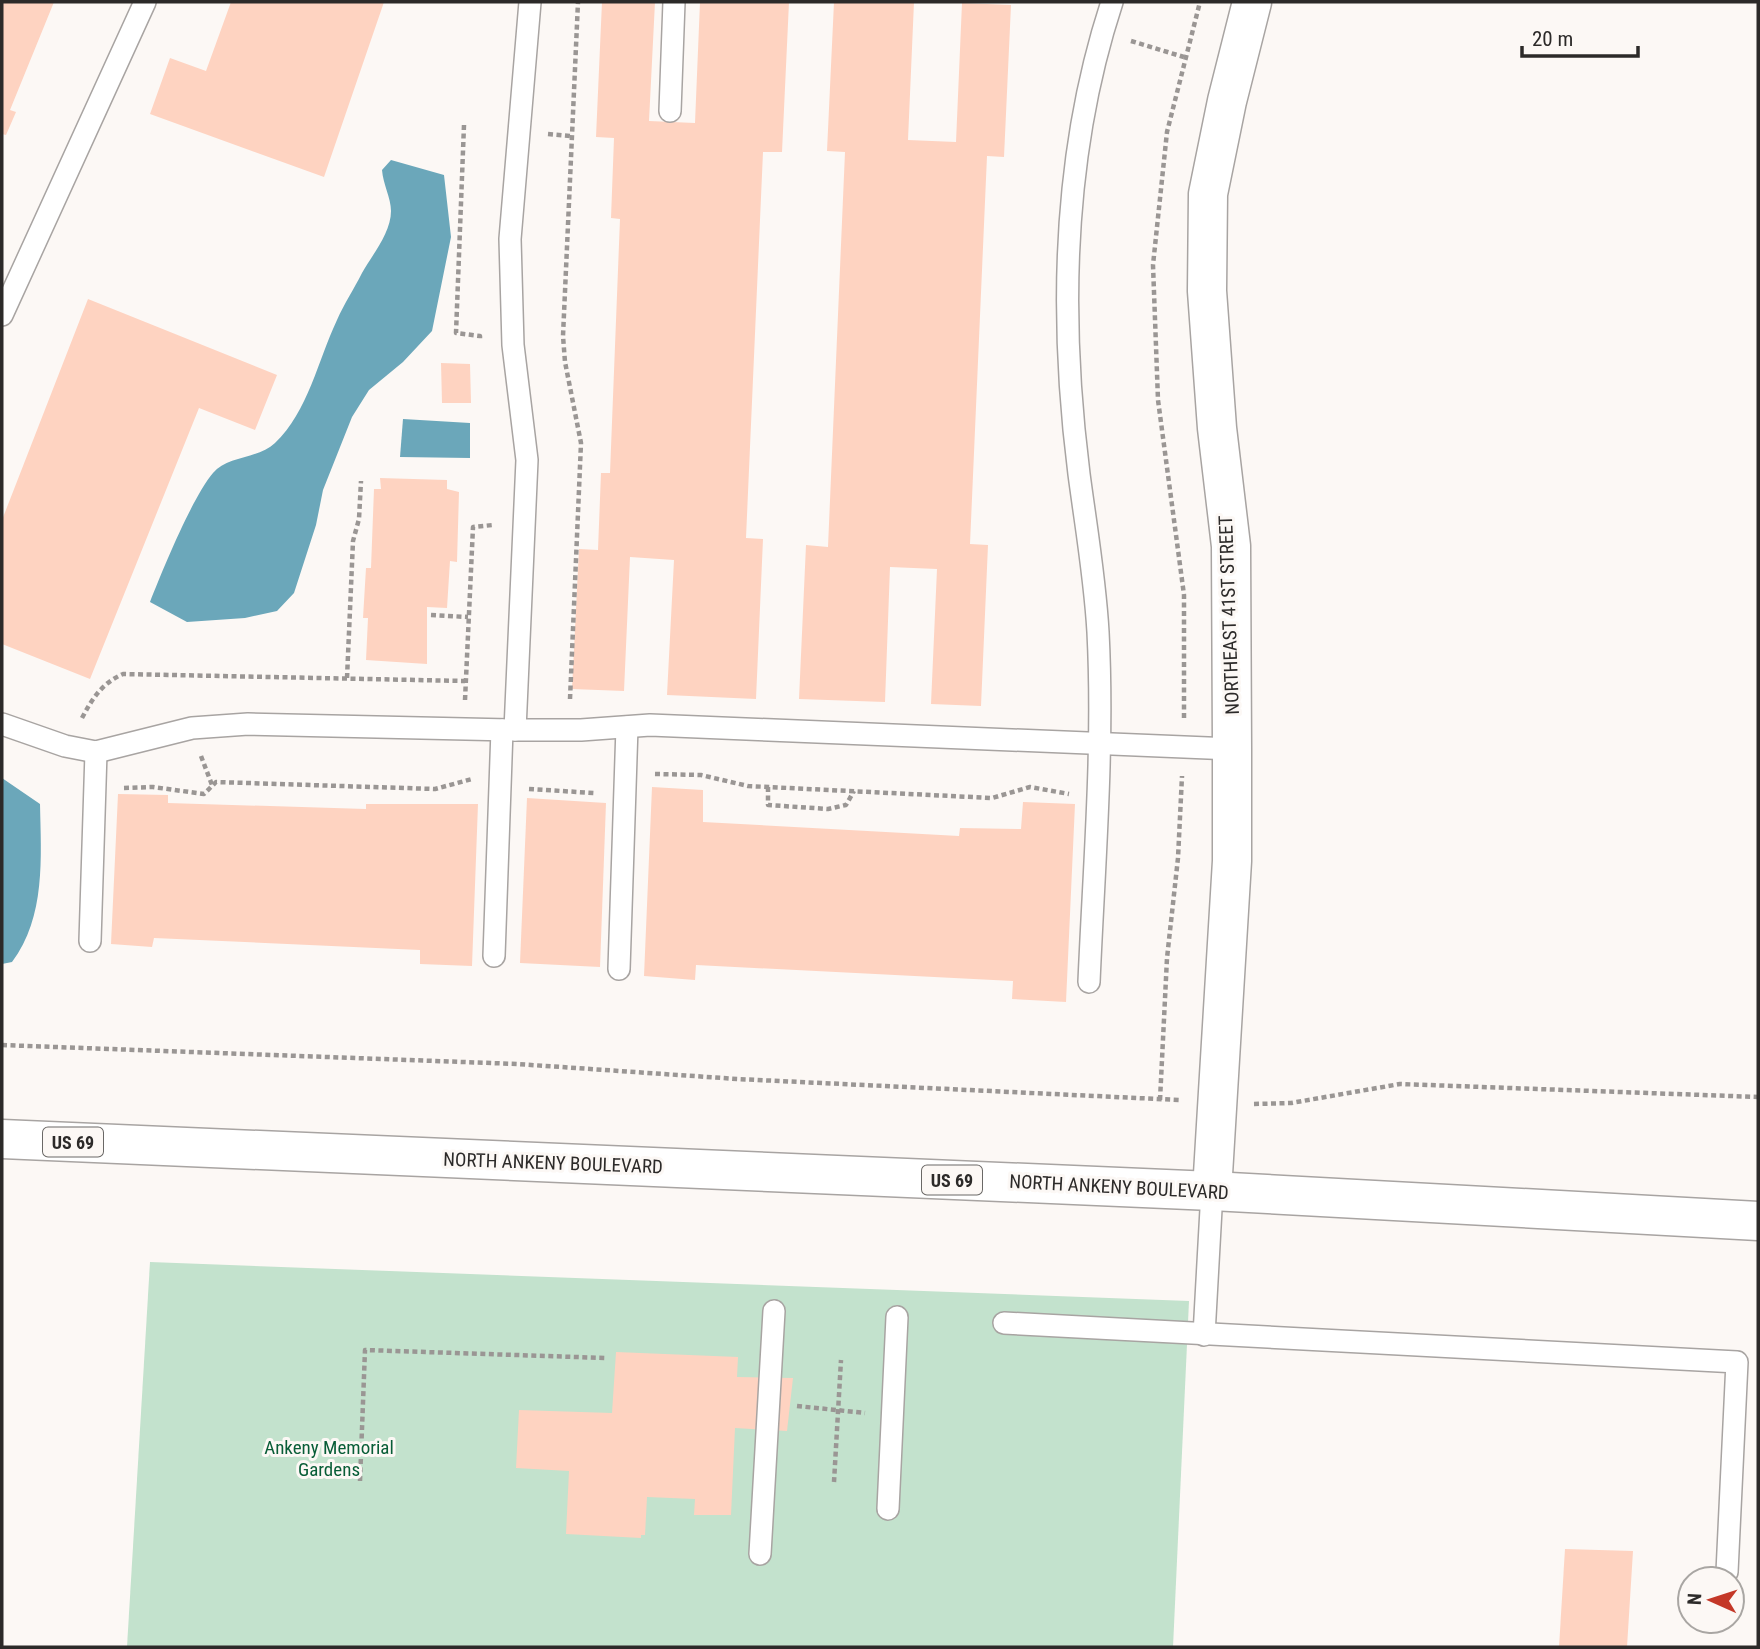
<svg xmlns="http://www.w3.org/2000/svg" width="1760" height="1649" viewBox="0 0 1760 1649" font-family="'Roboto Condensed',sans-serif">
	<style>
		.green { fill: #c3e2cd }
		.water { fill: #6ba7ba }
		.building { fill: #fed3c1 }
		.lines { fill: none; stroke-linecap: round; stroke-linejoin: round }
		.lane-casing { stroke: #a8a4a2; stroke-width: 24 }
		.street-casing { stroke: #a8a4a2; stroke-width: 41 }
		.primary-casing { stroke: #a8a4a2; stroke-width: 41 }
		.path { stroke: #9a9694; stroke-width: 4.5; stroke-dasharray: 5 3.5; stroke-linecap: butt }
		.lane { stroke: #fff; stroke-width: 21 }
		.street { stroke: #fff; stroke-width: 38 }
		.primary { stroke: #fff; stroke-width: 38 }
		.labels { text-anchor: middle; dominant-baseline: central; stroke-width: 6; stroke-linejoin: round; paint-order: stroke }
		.shield { fill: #fcf8f5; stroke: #6a6866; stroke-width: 2 }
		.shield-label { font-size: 18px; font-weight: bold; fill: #2c2a29 }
		.street-label { font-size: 19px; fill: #2c2a29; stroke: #fcf8f5 }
		.park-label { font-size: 19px; fill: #085d37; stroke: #fcf8f5 }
	</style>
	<rect width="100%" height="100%" fill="#fcf8f5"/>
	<!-- green -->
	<polygon class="green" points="150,1262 1189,1301 1173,1647 127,1647"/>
	<!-- water -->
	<g class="water">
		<path d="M 391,160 L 444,175 L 451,237 L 432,331 L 403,362 L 369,390 L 352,417 L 323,490 L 316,525 L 294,593 L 277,611 L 245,618 L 187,622 L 150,602 C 163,569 192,498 213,473 C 227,456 258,459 275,443 C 308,412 318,360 337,320 C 344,304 354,289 362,273 C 372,255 391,233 391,211 C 391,198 383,184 382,170 Z"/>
		<polygon points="403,419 470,423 470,458 400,457"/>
		<path d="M 2,778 L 40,804 C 41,857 46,917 12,962 L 2,964 Z"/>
	</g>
	<!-- building -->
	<g class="building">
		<polygon points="2,2 54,2 10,110 16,112 6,135 2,134"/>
		<polygon points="231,2 384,2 324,177 150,114 170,58 206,71"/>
		<polygon points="602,2 655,2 649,121 695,123 700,2 789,2 782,152 763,152 746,538 763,539 756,699 667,695 674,560 630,557 624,691 572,689 579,549 598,550 601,473 610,473 620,219 611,218 614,138 596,137"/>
		<polygon points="834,2 914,2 908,140 956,142 962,3 1011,5 1004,157 987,156 970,544 988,545 981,706 931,704 937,569 890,567 885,702 799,699 806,545 828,547 845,152 827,151"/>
		<polygon points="88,299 277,375 255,430 199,408 90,679 2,644 2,520"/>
		<polygon points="441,363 470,364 471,403 442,403"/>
		<polygon points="380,478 447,480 447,489 459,492 457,562 450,561 447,608 427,607 427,664 366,660 368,618 363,618 366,568 371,568 374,489 381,489"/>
		<polygon points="652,787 703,790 703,822 959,836 960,828 1021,829 1023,802 1075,804 1066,1002 1012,999 1013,981 696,965 695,980 644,976"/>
		<polygon points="118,794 168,795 168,803 366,809 366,804 478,804 472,966 420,964 420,950 154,938 152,947 111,944"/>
		<polygon points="527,798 606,803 600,967 520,963"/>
		<polygon points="616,1352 738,1357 737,1377 793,1378 787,1431 735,1428 731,1515 694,1515 695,1499 647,1497 645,1535 641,1535 641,1538 566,1534 569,1471 516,1468 519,1410 612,1413"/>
		<polygon points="1565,1549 1633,1551 1627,1647 1559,1647"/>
	</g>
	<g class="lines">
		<defs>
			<g id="lane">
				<polyline points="670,111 674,2"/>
				<polyline points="2,315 145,2"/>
				<polyline points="2,724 65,746 96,752 192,728 248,724 515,730 581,730 650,725 1232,749"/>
				<polyline points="515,730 527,460 513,345 510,239 530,2"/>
				<polyline points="90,941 96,752"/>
				<polyline points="494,956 502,730"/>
				<polyline points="619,969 627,727"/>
				<path d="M 1089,982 C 1094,865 1104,748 1098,632 C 1095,578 1086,527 1079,474 C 1059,316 1062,154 1112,2"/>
				<polyline points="1004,1323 1737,1362 1727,1572"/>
				<polyline points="1204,1335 1212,1191"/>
				<polyline points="888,1509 897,1317"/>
				<polyline points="760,1554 774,1311"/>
			</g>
			<polyline id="street" points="1212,1191 1232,861 1232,749 1231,546 1217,428 1207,291 1208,194 1227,101 1252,2"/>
			<polyline id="primary" points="2,1139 1212,1191 1758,1221"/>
		</defs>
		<!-- lane casing -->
		<use href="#lane" class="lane-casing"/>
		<!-- street casing -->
		<use href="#street" class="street-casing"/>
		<!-- primary casing -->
		<use href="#primary" class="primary-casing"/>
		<!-- path -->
		<g class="path">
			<polyline points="1131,41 1184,57"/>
			<polyline points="464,125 456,333 480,336 480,339"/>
			<polyline points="548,134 571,136"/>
			<polyline points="431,615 468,617"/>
			<polyline points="347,678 353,541 359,519 361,481"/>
			<polyline points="570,699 581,443 565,362 563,336 578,2"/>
			<polyline points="465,700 473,527 493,525"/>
			<path d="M 82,718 C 92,699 102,683 123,674 L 465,681"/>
			<polyline points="1184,718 1184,595 1158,400 1153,265 1167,132 1200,2"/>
			<polyline points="201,756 212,785"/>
			<polyline points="655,774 701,775 748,786 992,798 1030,787 1069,794"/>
			<polyline points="768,787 768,805 828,809 846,805 854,791"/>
			<polyline points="124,788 153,787 204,794 216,782 435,789 472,779"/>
			<polyline points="529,789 594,793"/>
			<polyline points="2,1045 517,1064 737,1079 1179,1100"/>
			<polyline points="1160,1100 1167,958 1178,858 1182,776"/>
			<polyline points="1254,1104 1291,1103 1400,1084 1758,1097"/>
			<polyline points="797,1406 865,1413"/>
			<polyline points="360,1481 365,1350 606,1358"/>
			<polyline points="834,1482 841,1360"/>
		</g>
		<!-- lane -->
		<use href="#lane" class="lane"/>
		<!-- street -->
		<use href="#street" class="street"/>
		<!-- primary -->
		<use href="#primary" class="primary"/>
	</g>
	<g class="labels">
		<!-- shield labels -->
		<g class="shield">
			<rect x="43" y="1127.5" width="60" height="29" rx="5"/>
			<rect x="922" y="1165.5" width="60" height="29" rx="5"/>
		</g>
		<g class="shield-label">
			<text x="73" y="1142">US 69</text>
			<text x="952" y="1180">US 69</text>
		</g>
		<!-- street labels -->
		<g class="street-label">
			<text transform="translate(1229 615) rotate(-92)">NORTHEAST 41ST STREET</text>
			<text transform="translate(553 1163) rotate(2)">NORTH ANKENY BOULEVARD</text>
			<text transform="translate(1119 1187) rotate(3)">NORTH ANKENY BOULEVARD</text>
		</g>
		<!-- park labels -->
		<g class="park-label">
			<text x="329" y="1447">Ankeny Memorial<tspan x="329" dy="22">Gardens</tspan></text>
		</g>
	</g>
	<!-- border -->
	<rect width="1760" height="1649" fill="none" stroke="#2c2a29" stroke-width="7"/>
	<!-- north arrow -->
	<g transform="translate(1711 1600) rotate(273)"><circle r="33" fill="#fcf8f5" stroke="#a9a6a3" stroke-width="2"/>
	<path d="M0-5L12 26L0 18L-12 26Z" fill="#c43828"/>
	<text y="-10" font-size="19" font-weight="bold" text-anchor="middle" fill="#2c2a29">N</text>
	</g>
	<!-- scale -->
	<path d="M1522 46v10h116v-10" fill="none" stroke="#2c2a29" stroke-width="3.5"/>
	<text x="1532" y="46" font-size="21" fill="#2c2a29" stroke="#fcf8f5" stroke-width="5" paint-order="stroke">20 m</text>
</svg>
